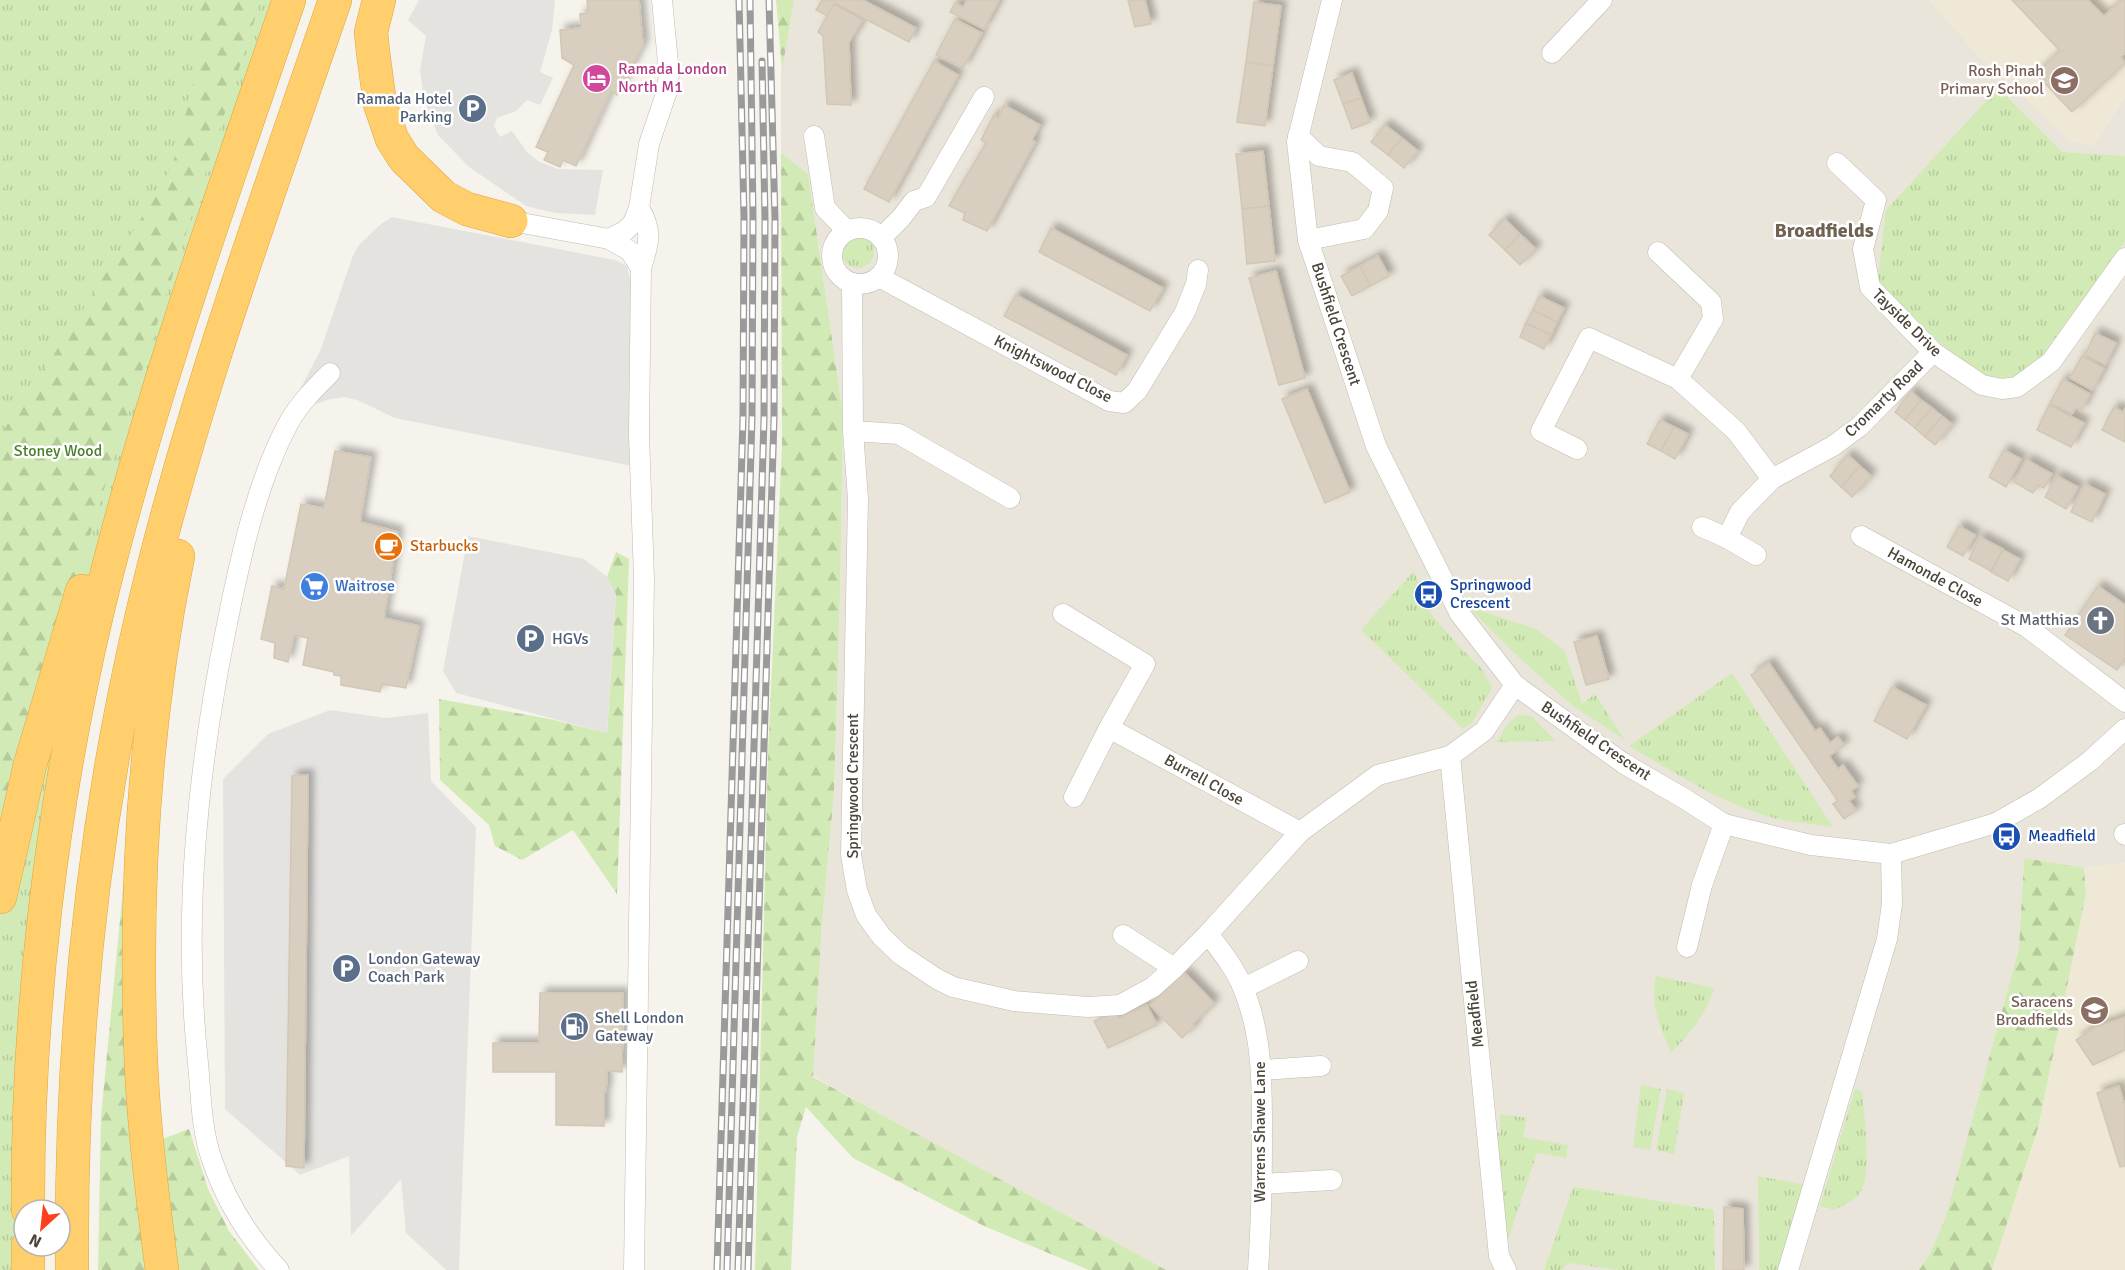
<svg xmlns="http://www.w3.org/2000/svg" width="2125" height="1270" viewBox="0 0 2125 1270" font-family="Signika,sans-serif">
	<style>
		.residential { fill: #eae5da }
		.education { fill: #efe8d6 }
		.grass { fill: url(#grass-tufts) }
		.forest { fill: url(#forest-firs) }
		.parking { fill: #e5e3e0 }
		.building { fill: #d8cfc1; stroke: #d3c7b4; stroke-width: 1.5; filter: url(#shadow) }
		.lines { fill: none; stroke-linecap: round; stroke-linejoin: round }
		.minor-casing { stroke: #c2bbae; stroke-width: 21 }
		.motorway-casing { stroke: #e0a43c; stroke-width: 34 }
		.minor { stroke: #fff; stroke-width: 20 }
		.motorway { stroke: #ffcf6e; stroke-width: 33 }
		.rail-casing { stroke: #9a9a9a; stroke-width: 7 }
		.rail { stroke: #fff; stroke-width: 4.5; stroke-dasharray: 14; stroke-linecap: butt }
		.labels { text-anchor: middle; dominant-baseline: central; stroke-width: 5; stroke-linejoin: round; paint-order: stroke }
		.hotel-label { font-size: 16px; fill: #b23c85; stroke: #fff; text-anchor: start }
		.education-label { font-size: 16px; fill: #785e54; stroke: #fff; text-anchor: end }
		.service-label { font-size: 16px; fill: #4e5e75; stroke: #fff; text-anchor: start }
		.street-label { font-size: 16px; fill: #4b4439; stroke: #fff }
		.park-label { font-size: 16px; fill: #4a7f2a; stroke: #fff }
		.food-label { font-size: 16px; fill: #c56008; stroke: #fff; text-anchor: start }
		.transit-label { font-size: 16px; fill: #164399; stroke: #fff; text-anchor: start }
		.shop-label { font-size: 16px; fill: #366cbe; stroke: #fff; text-anchor: start }
		.worship-label { font-size: 16px; fill: #5b616d; stroke: #fff; text-anchor: end }
		.quarter-label { font-size: 20px; font-weight: bold; fill: #6e6250; stroke: #fff }
	</style>
	<defs>
		<pattern id="grass-tufts" width="24" height="20" patternUnits="userSpaceOnUse" patternTransform="scale(1.5)"><rect width="24" height="20" fill="#d2eab5"/><path d="M3 7l-1-3M5 7V3M7 7l1-3M15 17l-1-3M17 17v-4M19 17l1-3" fill="none" stroke="#b6ca9c"/></pattern>
		<pattern id="forest-firs" width="22" height="20" patternUnits="userSpaceOnUse" patternTransform="scale(1.5)"><rect width="22" height="20" fill="#d2eab5"/><path d="M5 1l3.5 6h-7zM16 11l3.5 6h-7z" fill="#b6ca9c"/></pattern>
		<filter id="shadow"><feDropShadow dx="5.5" dy="-5.5" stdDeviation="3" flood-color="#0004"/></filter>
	</defs>
	<rect width="100%" height="100%" fill="#f6f3ec"/>
	<!-- residential -->
	<polygon class="residential" points="794,0 1929,0 1986,63 2093,146 2125,96 2125,863 2084,868 2024,858 2019,948 1946,1217 1930,1254 1919,1270 1166,1270 1136,1256 813,1076 822,923 834,793 840,597 843,414 808,174 781,153 781,71"/>
	<!-- education -->
	<g class="education">
		<polygon points="1929,0 2125,0 2125,96 2093,146 2071,141 1986,63"/>
		<polygon points="2125,863 2125,1270 1992,1270 2038,1128 2086,894 2084,868"/>
	</g>
	<!-- grass -->
	<g class="grass">
		<polygon points="0,0 285,0 87,639 24,1210 24,1246 37,1270 0,1270"/>
		<polygon points="1998,88 2062,152 2125,156 2125,242 2027,376 1999,382 1971,369 1891,301 1878,278 1886,210"/>
		<circle cx="858" cy="252" r="16"/>
		<polygon points="1414,571 1431,614 1457,644 1483,670 1492,688 1472,723 1463,729 1361,630"/>
		<polygon points="1467,606 1536,629 1565,651 1582,704 1595,694 1624,739 1573,706 1513,652"/>
		<path d="M 1732,673 L 1833,827 C 1814,824 1793,823 1774,818 C 1722,804 1675,773 1629,746 Z"/>
		<polygon points="1518,715 1531,716 1556,741 1497,742 1506,726"/>
		<path d="M 1656,976 L 1714,988 C 1706,1015 1690,1033 1671,1053 C 1660,1027 1650,1005 1656,976 Z"/>
		<polygon points="1641,1085 1661,1089 1650,1150 1633,1147"/>
		<polygon points="1667,1089 1684,1093 1674,1154 1656,1150"/>
		<path d="M 1855,1089 L 1862,1091 C 1864,1114 1872,1172 1861,1191 C 1856,1200 1844,1205 1834,1210 L 1820,1206 Z"/>
		<polygon points="1500,1114 1527,1118 1523,1137 1568,1145 1566,1158 1537,1153 1506,1246 1496,1133 1501,1133"/>
		<polygon points="1758,1176 1806,1185 1780,1270 1759,1270"/>
		<polygon points="1573,1187 1714,1210 1715,1270 1618,1270 1568,1263 1562,1270 1544,1270"/>
	</g>
	<!-- forest -->
	<g class="forest">
		<polygon points="196,0 261,0 104,489 67,611 0,864 0,435 17,412 139,222 173,164 198,64"/>
		<polygon points="776,0 794,0 782,70"/>
		<polygon points="0,152 12,170 0,195"/>
		<polygon points="781,153 808,174 843,414 840,597 834,793 822,923 813,1077 1166,1270 1089,1270 984,1226 853,1158 806,1107 797,1137 791,1270 755,1270 768,754 782,445"/>
		<polygon points="616,552 629,559 617,894 573,830 522,860 495,846 489,825 440,780 439,699 550,719 607,733 616,595 607,577"/>
		<polygon points="128,837 147,1270 98,1270 101,1117"/>
		<polygon points="2024,858 2084,868 2086,894 2038,1128 1992,1270 1919,1270 1930,1254 1946,1216 2019,948"/>
		<polygon points="189,1129 208,1189 229,1231 259,1270 178,1270 160,1140"/>
	</g>
	<!-- parking -->
	<g class="parking">
		<polygon points="419,0 555,0 552,30 540,72 553,78 540,105 527,100 516,111 497,118 494,126 500,137 512,131 527,152 538,161 558,169 603,170 595,215 555,213 526,206 469,167 438,135 424,100 420,70 426,36 408,20"/>
		<polygon points="392,217 615,260 627,266 632,287 632,466 395,418 357,400 344,397 331,399 313,405 307,413 293,403 321,349 352,258 359,245 381,224"/>
		<polygon points="468,536 584,559 607,577 616,594 607,733 456,693 443,671"/>
		<polygon points="330,710 386,718 428,713 431,781 476,827 459,1270 446,1270 406,1233 401,1179 351,1236 349,1156 300,1175 225,1109 223,779 268,734"/>
	</g>
	<!-- building -->
	<g class="building">
		<polygon points="587,0 639,0 643,45 617,95 611,91 576,166 563,160 560,167 544,160 548,152 536,147 574,65 562,58 560,30 581,28 580,14 588,13"/>
		<polygon points="822,0 863,0 916,28 909,42 835,3 828,16 816,10"/>
		<polygon points="967,0 999,0 984,29 950,12 955,3 963,7"/>
		<polygon points="1128,0 1145,0 1151,24 1135,27"/>
		<polygon points="2012,0 2088,0 2104,16 2122,0 2125,0 2125,53 2121,57 2125,63 2072,112 2036,74 2060,51"/>
		<polygon points="1254,2 1281,6 1273,66 1246,62"/>
		<polygon points="834,4 863,20 849,42 851,105 827,104 823,36 818,32"/>
		<polygon points="955,19 982,33 963,68 936,55"/>
		<polygon points="934,61 958,75 889,202 864,189"/>
		<polygon points="1246,62 1273,66 1265,126 1237,122"/>
		<polygon points="1352,73 1361,98 1343,104 1334,80"/>
		<polygon points="1361,98 1370,122 1352,129 1343,104"/>
		<polygon points="1004,105 1040,125 1032,140 1035,142 987,231 963,220 965,213 949,206 986,143 981,140 994,115 998,118"/>
		<polygon points="1385,125 1402,138 1388,155 1371,142"/>
		<polygon points="1402,138 1418,151 1404,168 1388,155"/>
		<polygon points="1263,151 1269,206 1242,209 1236,154"/>
		<polygon points="1269,206 1275,261 1247,264 1242,209"/>
		<polygon points="1505,219 1520,234 1505,250 1489,235"/>
		<polygon points="1051,228 1163,288 1150,311 1039,252"/>
		<polygon points="1520,234 1536,249 1520,265 1505,250"/>
		<polygon points="1378,256 1389,276 1370,286 1360,266"/>
		<polygon points="1360,266 1370,286 1352,296 1341,276"/>
		<polygon points="1276,271 1305,378 1279,385 1249,278"/>
		<polygon points="1016,295 1127,355 1116,375 1004,316"/>
		<polygon points="1539,296 1564,308 1557,322 1533,310"/>
		<polygon points="1533,310 1557,322 1551,335 1526,323"/>
		<polygon points="1526,323 1551,335 1544,349 1520,337"/>
		<polygon points="2095,333 2116,343 2105,365 2085,355"/>
		<polygon points="2082,356 2104,368 2092,390 2070,378"/>
		<polygon points="2063,379 2090,394 2081,411 2076,408 2072,414 2050,403"/>
		<polygon points="1307,389 1350,492 1325,503 1282,399"/>
		<polygon points="1911,391 1921,400 1905,420 1895,412"/>
		<polygon points="1921,400 1932,408 1915,428 1905,420"/>
		<polygon points="2049,405 2084,423 2071,447 2037,430"/>
		<polygon points="2114,407 2123,412 2125,409 2125,442 2102,430"/>
		<polygon points="1932,408 1942,416 1925,437 1915,428"/>
		<polygon points="1942,416 1952,424 1935,445 1925,437"/>
		<polygon points="1660,420 1674,427 1661,451 1647,444"/>
		<polygon points="1674,427 1688,434 1675,459 1661,451"/>
		<polygon points="2004,450 2021,459 2006,487 1989,477"/>
		<polygon points="335,451 371,457 360,522 398,532 384,618 419,626 406,688 382,684 380,692 341,685 341,676 334,675 334,672 303,665 308,638 294,635 288,662 274,658 275,643 261,639 272,586 284,589 301,504 324,508"/>
		<polygon points="1848,455 1860,466 1841,487 1830,476"/>
		<polygon points="2027,460 2052,474 2044,488 2038,485 2033,493 2014,482"/>
		<polygon points="1860,466 1871,476 1852,497 1841,487"/>
		<polygon points="2057,476 2078,487 2066,509 2045,497"/>
		<polygon points="2085,484 2105,494 2092,522 2071,512"/>
		<polygon points="1959,526 1975,535 1963,556 1947,547"/>
		<polygon points="1980,537 2003,549 1991,571 1969,559"/>
		<polygon points="2003,550 2020,559 2008,581 1991,572"/>
		<polygon points="2098,586 2125,605 2125,658 2117,670 2065,635"/>
		<polygon points="1597,636 1609,679 1586,685 1574,642"/>
		<polygon points="1769,663 1815,731 1820,728 1830,743 1838,737 1844,745 1829,756 1838,769 1843,765 1858,786 1851,791 1855,797 1849,801 1856,810 1844,819 1833,804 1838,801 1751,675"/>
		<polygon points="1892,687 1926,705 1907,739 1874,721"/>
		<polygon points="308,775 304,1168 286,1166 292,776"/>
		<polygon points="1184,972 1214,1003 1193,1024 1195,1026 1182,1038 1150,1005"/>
		<polygon points="540,993 623,993 622,1072 607,1071 606,1092 604,1092 604,1126 556,1125 556,1072 493,1072 493,1043 539,1043"/>
		<polygon points="1147,1005 1157,1025 1108,1048 1094,1021 1115,1011 1119,1018"/>
		<polygon points="2125,1017 2125,1050 2093,1065 2076,1040 2096,1027"/>
		<polygon points="2119,1086 2125,1106 2125,1166 2120,1167 2097,1093"/>
		<polygon points="1724,1207 1743,1209 1744,1270 1723,1270"/>
	</g>
	<g class="lines">
		<defs>
			<g id="minor">
				<polyline points="1332,0 1297,142 1308,240 1376,446 1460,614 1515,685 1623,763 1685,799 1724,824 1811,845 1891,854 1996,823 2040,798 2090,761 2125,729"/>
				<polyline points="1552,53 1602,0"/>
				<polyline points="814,136 825,208 847,231"/>
				<polyline points="1298,136 1319,156 1352,162 1383,188 1378,211 1364,229 1308,240"/>
				<polyline points="1837,163 1876,200 1863,249 1870,287 1933,352 1982,385 2002,389 2017,387 2051,362 2125,258"/>
				<polyline points="511,221 609,239 630,251 641,268"/>
				<circle cx="860" cy="256" r="28"/>
				<polyline points="881,238 901,218 914,201 926,197 984,97"/>
				<polyline points="609,239 625,231 633,223 639,208 649,144 667,91 669,73 662,0"/>
				<polyline points="1658,252 1711,302 1713,319 1678,379"/>
				<polyline points="879,277 1109,401 1124,403 1137,391 1185,312 1196,284 1198,270"/>
				<polyline points="852,283 853,431 858,499 851,855 857,890 866,915 882,937 901,955 937,979 953,987 1014,1001 1088,1007 1120,1005 1153,987 1174,968 1208,934 1300,832 1378,775 1450,756 1484,731 1515,685"/>
				<polyline points="853,431 899,434 1010,498"/>
				<polyline points="1577,449 1541,431 1589,338 1678,379 1736,431 1772,479"/>
				<polyline points="1702,527 1727,538"/>
				<polyline points="1861,536 2027,627 2125,702"/>
				<polyline points="1756,555 1727,538 1740,512 1772,479 1833,446 1860,426 1933,352"/>
				<polyline points="1063,614 1145,664 1109,728 1074,797"/>
				<polyline points="1109,728 1300,832"/>
				<polyline points="1450,756 1499,1256 1506,1270"/>
				<polyline points="2124,834 2125,835"/>
				<path d="M 1208,934 C 1221,951 1235,968 1243,988 C 1263,1035 1262,1087 1262,1137 C 1262,1181 1261,1226 1258,1270"/>
				<polyline points="1123,935 1174,968"/>
				<polyline points="1687,947 1702,885 1724,824"/>
				<polyline points="1244,988 1298,961"/>
				<polyline points="1262,1070 1321,1066"/>
				<polyline points="1262,1184 1332,1180"/>
				<path d="M 279,1270 C 248,1237 225,1200 211,1157 C 201,1127 201,1094 198,1063 C 182,914 198,765 228,619 C 241,555 257,482 288,424 C 299,404 314,389 330,373"/>
				<path d="M 634,1270 L 644,579 L 639,434 L 641,268 C 649,244 653,230 639,208"/>
				<polyline points="1788,1270 1887,939 1892,904 1891,854"/>
			</g>
			<g id="motorway">
				<polyline points="379,0 371,32 373,52 380,104 392,139 404,158 444,197 467,209 511,221"/>
				<polyline points="0,897 30,765 82,591"/>
				<path d="M 28,1210 C 27,1011 52,802 98,609 C 148,402 220,201 289,0"/>
				<polyline points="28,1246 28,1270"/>
				<path d="M 72,1270 C 70,1051 91,833 141,619 C 190,408 265,205 335,0"/>
				<path d="M 162,1270 C 153,1201 144,1131 141,1062 C 134,892 144,722 178,556"/>
			</g>
		</defs>
		<!-- minor casing -->
		<use href="#minor" class="minor-casing"/>
		<!-- motorway casing -->
		<use href="#motorway" class="motorway-casing"/>
		<!-- minor -->
		<use href="#minor" class="minor"/>
		<!-- motorway -->
		<use href="#motorway" class="motorway"/>
		<defs>
			<g id="rail">
				<polyline points="717,1270 743,418 744,217 739,0"/>
				<polyline points="727,1270 752,417 753,217 750,0"/>
				<polyline points="738,1270 764,419 765,219 762,61"/>
				<polyline points="748,1270 774,418 775,219 769,0"/>
			</g>
		</defs>
		<!-- rail casing -->
		<use href="#rail" class="rail-casing"/>
		<!-- rail -->
		<use href="#rail" class="rail"/>
	</g>
	<!-- icons -->
	<defs>
		<symbol id="hotel-disc" viewBox="-11 -11 22 22"><circle r="9.5" fill="#d1479c" stroke="#fff"/><path d="M-6-4.5h1.5V1H6V5H4.5V3h-9V5H-6ZM-4 0a1.8 1.8 0 1 1 3.6 0ZM.5 0V-2.5h3Q6-2.5 6 0Z" fill="#fff"/></symbol>
		<symbol id="school-disc" viewBox="-11 -11 22 22"><circle r="9.5" fill="#8d6e63" stroke="#fff"/><path d="M0-5L7-2L0 1L-7-2ZM-4 1L0 2.5L4 1V4Q0 6-4 4Z" fill="#fff"/></symbol>
		<symbol id="parking-disc" viewBox="-11 -11 22 22"><circle r="9.5" fill="#5c6f8a" stroke="#fff"/><path d="M-3.5-5.5H1a3.5 3.5 0 0 1 0 7H-1V5.5H-3.5ZM-1-3.4V-.6H.8a1.4 1.4 0 0 0 0-2.8Z" fill="#fff"/></symbol>
		<symbol id="cafe-disc" viewBox="-11 -11 22 22"><circle r="9.5" fill="#e8710a" stroke="#fff"/><path d="M-5.5-4.5H6V0H3Q3 3.5 0 3.5H-2.5Q-5.5 3.5-5.5 0ZM3-3.2v2h1.7v-2ZM-6 4.5H4V6H-6Z" fill="#fff"/></symbol>
		<symbol id="supermarket-disc" viewBox="-11 -11 22 22"><circle r="9.5" fill="#3f7fe0" stroke="#fff"/><path d="M-6-5.5h2.5l.6 2H6L4.5 2H-2.5L-4.4-4H-6ZM-1.5 3.2a1.3 1.3 0 1 0 .1 0ZM3 3.2a1.3 1.3 0 1 0 .1 0Z" fill="#fff"/></symbol>
		<symbol id="bus-disc" viewBox="-11 -11 22 22"><circle r="9.5" fill="#1a4fb4" stroke="#fff"/><path d="M-5-6H5V4H4V6H2V4H-2V6H-4V4H-5ZM-3.5-4V0h7V-4ZM-3.5 1.2v1.5H-2V1.2ZM2 1.2v1.5H3.5V1.2Z" fill="#fff"/></symbol>
		<symbol id="church-disc" viewBox="-11 -11 22 22"><circle r="9.5" fill="#6b7280" stroke="#fff"/><path d="M-1.2-6h2.4v3.5h3.3v2.4h-3.3V6h-2.4V-.1h-3.3v-2.4h3.3Z" fill="#fff"/></symbol>
		<symbol id="fuel-disc" viewBox="-11 -11 22 22"><circle r="9.5" fill="#5c6f8a" stroke="#fff"/><path d="M-5.5-6h7V0h2V4h1.3V-2.5L3-4.5l.8-.8L6-3V5H2.5V1h-1V6h-7ZM-4.2-4.7v3.2H.2V-4.7Z" fill="#fff"/></symbol>
	</defs>
	<g fill-rule="evenodd">
		<use href="#hotel-disc" x="580" y="62" width="33" height="33"/>
		<use href="#school-disc" x="2048" y="64" width="33" height="33"/>
		<use href="#parking-disc" x="456" y="92" width="33" height="33"/>
		<use href="#cafe-disc" x="372" y="530" width="33" height="33"/>
		<use href="#supermarket-disc" x="298" y="570" width="33" height="33"/>
		<use href="#bus-disc" x="1412" y="578" width="33" height="33"/>
		<use href="#church-disc" x="2084" y="604" width="33" height="33"/>
		<use href="#parking-disc" x="514" y="622" width="33" height="33"/>
		<use href="#bus-disc" x="1990" y="820" width="33" height="33"/>
		<use href="#parking-disc" x="330" y="952" width="33" height="33"/>
		<use href="#school-disc" x="2078" y="994" width="33" height="33"/>
		<use href="#fuel-disc" x="558" y="1010" width="33" height="33"/>
	</g>
	<g class="labels">
		<!-- hotel labels -->
		<g class="hotel-label">
			<text x="618" y="69">Ramada London<tspan x="618" dy="18">North M1</tspan></text>
		</g>
		<!-- education labels -->
		<g class="education-label">
			<text x="2044" y="71">Rosh Pinah<tspan x="2044" dy="18">Primary School</tspan></text>
			<text x="2073" y="1002">Saracens<tspan x="2073" dy="18">Broadfields</tspan></text>
		</g>
		<!-- service labels -->
		<g class="service-label">
			<text x="452" y="99" text-anchor="end">Ramada Hotel<tspan x="452" dy="18">Parking</tspan></text>
			<text x="552" y="639">HGVs</text>
			<text x="368" y="959">London Gateway<tspan x="368" dy="18">Coach Park</tspan></text>
			<text x="595" y="1018">Shell London<tspan x="595" dy="18">Gateway</tspan></text>
		</g>
		<!-- street labels -->
		<g class="street-label">
			<text transform="translate(1907 323) rotate(44)">Tayside Drive</text>
			<text transform="translate(1336 324) rotate(72)">Bushfield Crescent</text>
			<text transform="translate(1053 369) rotate(27)">Knightswood Close</text>
			<text transform="translate(1884 399) rotate(-44)">Cromarty Road</text>
			<text transform="translate(1935 577) rotate(29)">Hamonde Close</text>
			<text transform="translate(1596 741) rotate(34)">Bushfield Crescent</text>
			<text transform="translate(1204 780) rotate(29)">Burrell Close</text>
			<text transform="translate(853 786) rotate(-90)">Springwood Crescent</text>
			<text transform="translate(1475 1014) rotate(-96)">Meadfield</text>
			<text transform="translate(1260 1132) rotate(-90)">Warrens Shawe Lane</text>
		</g>
		<!-- park labels -->
		<g class="park-label">
			<text x="58" y="451">Stoney Wood</text>
		</g>
		<!-- food labels -->
		<g class="food-label">
			<text x="410" y="546">Starbucks</text>
		</g>
		<!-- transit labels -->
		<g class="transit-label">
			<text x="1450" y="585">Springwood<tspan x="1450" dy="18">Crescent</tspan></text>
			<text x="2028" y="836">Meadfield</text>
		</g>
		<!-- shop labels -->
		<g class="shop-label">
			<text x="335" y="586">Waitrose</text>
		</g>
		<!-- worship labels -->
		<g class="worship-label">
			<text x="2079" y="620">St Matthias</text>
		</g>
		<!-- quarter labels -->
		<g class="quarter-label">
			<text x="1824" y="230">Broadfields</text>
		</g>
	</g>
	<!-- north arrow -->
	<g transform="translate(42 1228) rotate(207)"><circle r="28" fill="#ffffff" stroke="#b7b4b0" stroke-width="1.5"/>
	<path d="M0-4.5L10 22L0 15L-10 22Z" fill="#fc3f1d"/>
	<text y="-9" font-size="16" font-weight="bold" text-anchor="middle" fill="#4b4439">N</text>
	</g>
</svg>
